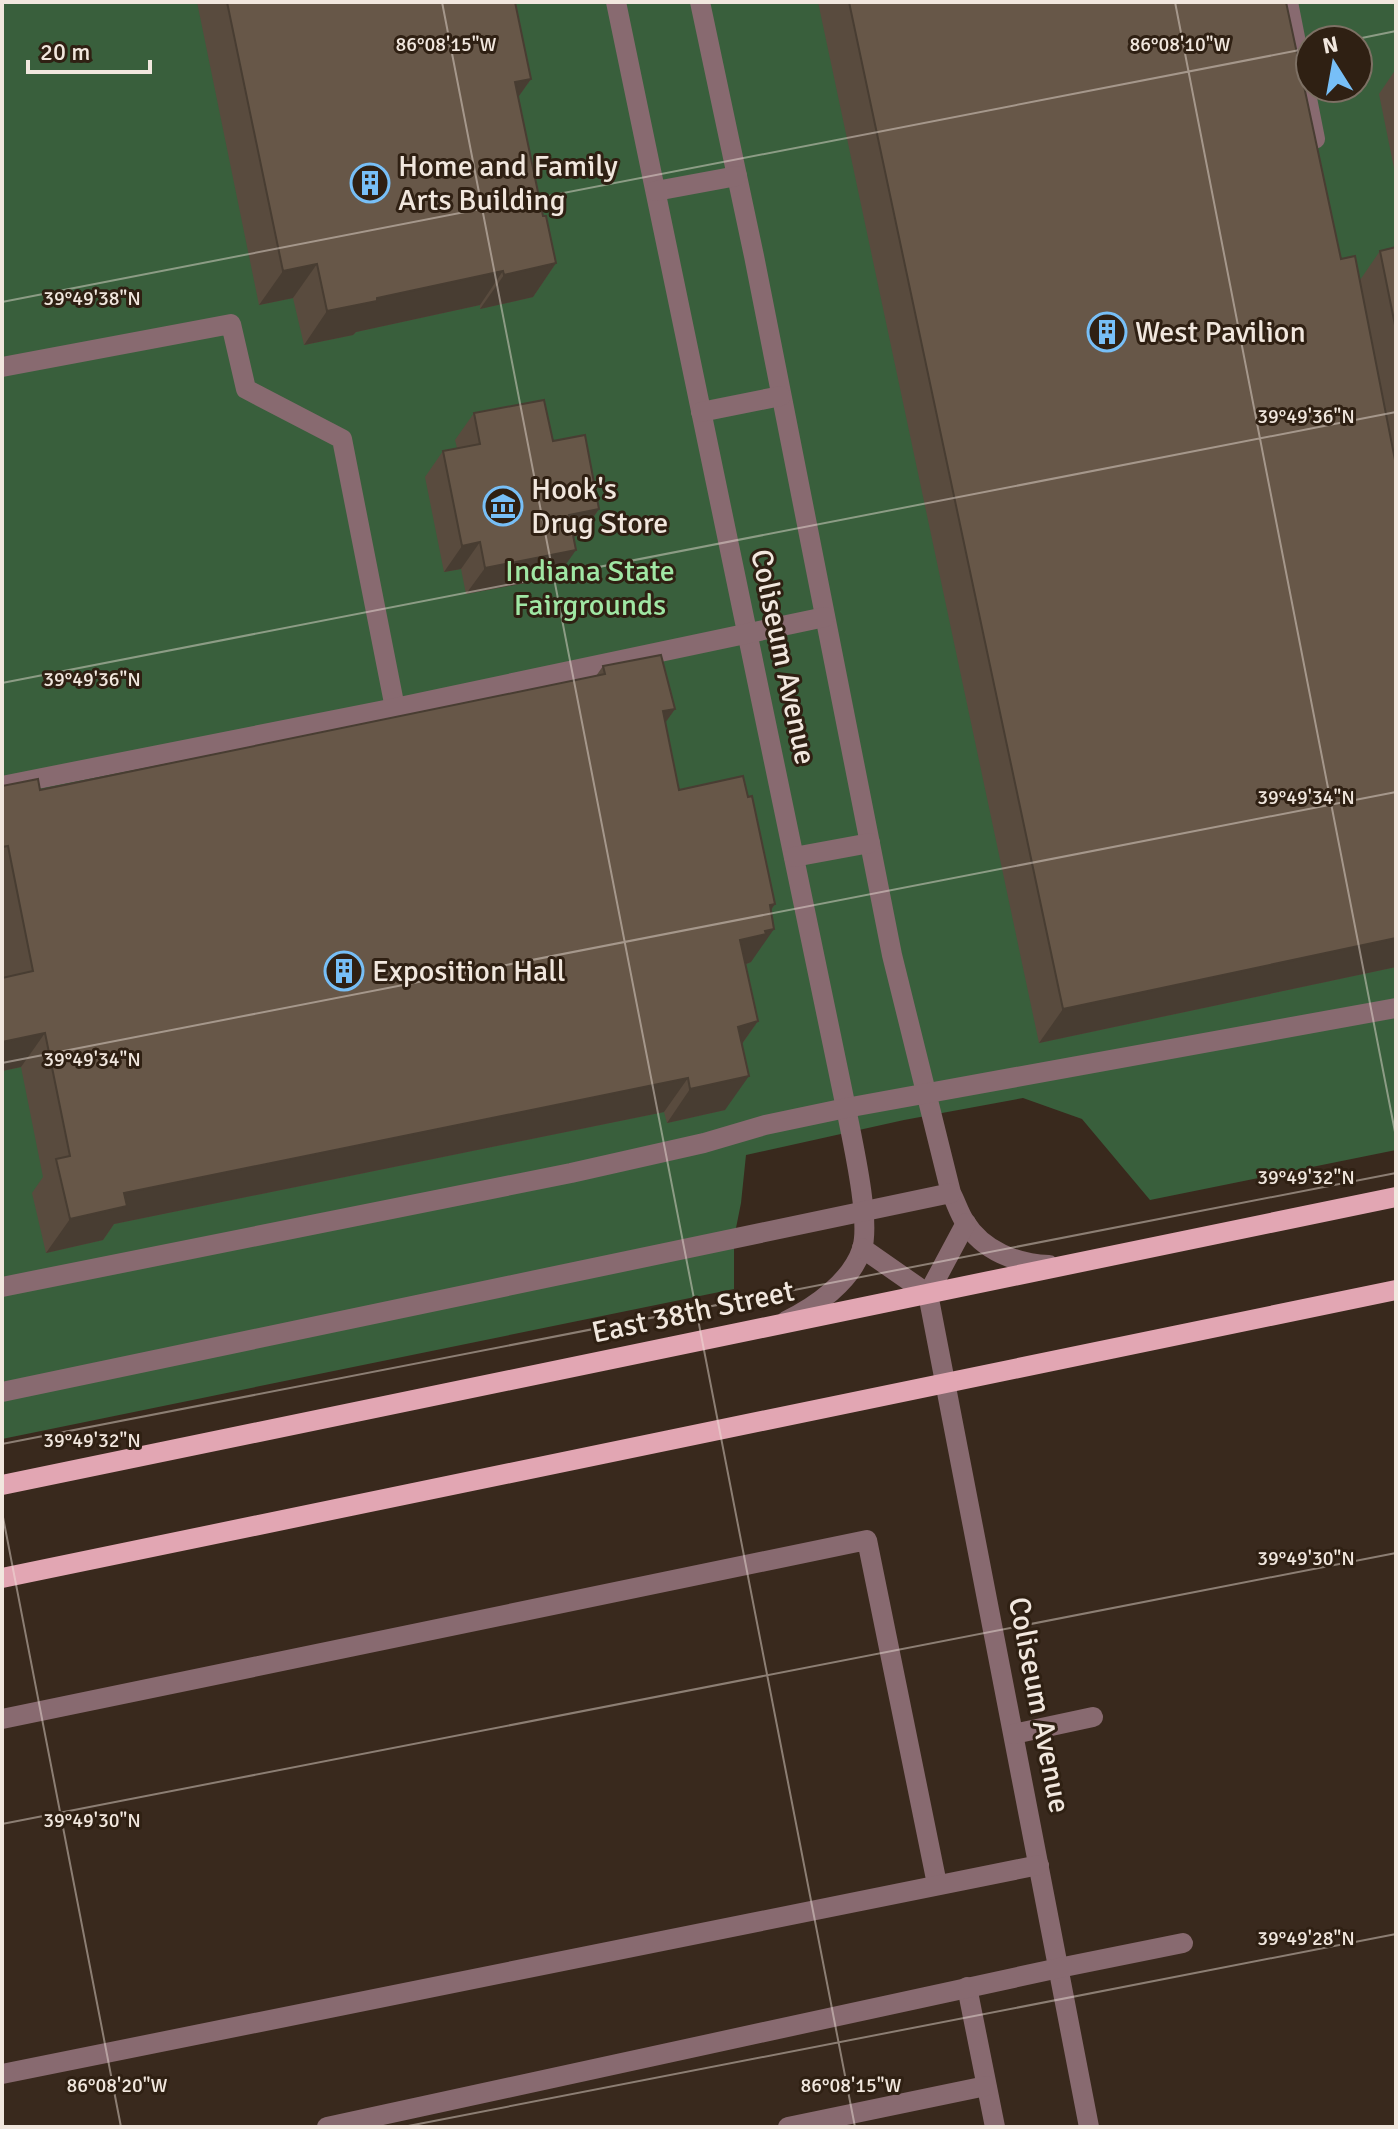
<svg xmlns="http://www.w3.org/2000/svg" width="1398" height="2129" viewBox="0 0 1398 2129" font-family="Signika,sans-serif">
	<style>
		.green { fill: #395f3c; fill-rule: evenodd }
		.lines { fill: none; stroke-linecap: round; stroke-linejoin: round }
		.minor { stroke: #886a70; stroke-width: 20 }
		.major { stroke: #e2a6b3; stroke-width: 20 }
		.wall { fill: #594b3e }
		.shaded-wall { fill: #483d32 }
		.building { fill: #675748; stroke: #483d32; stroke-width: 2 }
		.ticks { fill: none; stroke: #f1e7de; stroke-width: 2; stroke-opacity: 0.45 }
		.labels { text-anchor: middle; dominant-baseline: central; stroke-width: 6; stroke-linejoin: round; paint-order: stroke }
		.poi-label { font-size: 30px; fill: #f1e7de; stroke: #2f2013; text-anchor: start }
		.park-label { font-size: 30px; fill: #a0e7a4; stroke: #2f2013 }
		.street-label { font-size: 30px; fill: #f1e7de; stroke: #2f2013 }
		.ticks-label { font-size: 20px; text-anchor: middle; fill: #f1e7de; stroke: #2f2013; stroke-width: 6; stroke-linejoin: round; paint-order: stroke }
	</style>
	<rect width="100%" height="100%" fill="#39291d"/>
	<!-- green -->
	<path class="green" d="M 2,2 L 1396,2 L 1396,1150 L 1150,1200 L 1082,1119 L 1023,1098 L 904,1120 L 746,1155 L 741,1203 L 734,1238 L 734,1289 L 2,1439 ZM 1310,40 L 1358,40 L 1358,88 L 1310,88 Z"/>
	<g class="lines">
		<!-- minor -->
		<g class="minor">
			<path d="M 616,2 L 846,1108 C 852,1139 871,1221 862,1249 C 851,1282 815,1307 786,1321"/>
			<path d="M 700,2 L 754,256 L 892,955 L 951,1193 C 956,1202 959,1213 965,1222 C 983,1251 1017,1264 1049,1265"/>
			<polyline points="1288,2 1315,139"/>
			<polyline points="656,191 737,176"/>
			<polyline points="2,367 231,324 246,389 342,439 395,708"/>
			<polyline points="701,412 781,396"/>
			<polyline points="2,786 395,708 825,617"/>
			<polyline points="794,857 870,843"/>
			<polyline points="966,1223 928,1294 1089,2127"/>
			<polyline points="862,1248 928,1294"/>
			<polyline points="2,1287 571,1173 704,1143 765,1125 846,1108 1396,1008"/>
			<polyline points="2,1392 951,1193"/>
			<polyline points="2,1719 867,1540 937,1884"/>
			<polyline points="1014,1734 1093,1717"/>
			<polyline points="967,1987 995,2127"/>
			<polyline points="2,2074 1039,1865"/>
			<polyline points="327,2127 1059,1968 1183,1943"/>
			<polyline points="788,2127 986,2086"/>
		</g>
		<!-- major -->
		<g class="major">
			<polyline points="2,1485 1396,1197"/>
			<polyline points="2,1578 1396,1290"/>
		</g>
	</g>
	<!-- wall -->
	<g class="wall">
		<polygon points="197,2 515,2 531,79 518,97 543,216 556,263 533,297 480,309 480,305 356,332 353,335 304,345 293,298 259,305"/>
		<polygon points="818,2 1286,2 1341,259 1360,280 1380,251 1396,247 1396,967 1039,1043"/>
		<polygon points="1396,69 1396,178 1379,94"/>
		<polygon points="474,413 553,441 599,509 581,535 573,537 557,577 466,594 461,569 444,572 425,477 443,451 457,448 455,440"/>
		<polygon points="603,666 675,709 665,722 679,790 775,904 771,910 751,962 745,965 758,1021 742,1044 725,1110 667,1123 664,1112 114,1224 103,1240 46,1253 32,1193 43,1177 21,1067 2,1071 2,978 4,977 2,968 2,786 40,790 596,676"/>
	</g>
	<!-- shaded-wall -->
	<g class="shaded-wall">
		<polygon points="531,79 507,113 515,82"/>
		<polygon points="556,263 533,297 480,309 504,275"/>
		<polygon points="317,264 293,298 259,305 283,271"/>
		<polygon points="503,271 480,305 356,332 353,335 304,345 327,311 377,298"/>
		<polygon points="599,509 581,535 550,541 569,515"/>
		<polygon points="480,542 461,569 444,572 462,546"/>
		<polygon points="576,550 557,577 466,594 485,568"/>
		<polygon points="675,709 651,743 663,711"/>
		<polygon points="775,904 752,937 765,931 774,929 751,962 746,964 743,968 740,940 770,905"/>
		<polygon points="1396,938 1396,967 1039,1043 1063,1009"/>
		<polygon points="758,1021 734,1055 738,1027"/>
		<polygon points="45,1033 21,1067 2,1071 2,1042"/>
		<polygon points="749,1076 725,1110 667,1123 690,1089"/>
		<polygon points="688,1078 664,1112 114,1224 103,1240 46,1253 70,1219 124,1193"/>
	</g>
	<!-- building -->
	<g class="building">
		<polygon points="227,2 515,2 531,79 515,82 543,216 546,216 556,263 504,275 503,271 377,298 377,301 327,311 317,264 283,271"/>
		<polygon points="849,2 1286,2 1341,259 1355,256 1396,465 1396,938 1063,1009"/>
		<polygon points="1396,247 1396,330 1380,251"/>
		<polygon points="544,400 553,441 585,435 599,509 569,515 576,550 485,568 480,542 462,546 443,451 480,444 474,413"/>
		<polygon points="661,655 675,709 663,711 679,790 743,776 748,797 752,796 775,904 770,905 774,929 765,931 766,934 740,940 758,1021 738,1027 749,1076 690,1089 688,1078 124,1193 127,1206 70,1219 56,1159 70,1156 45,1033 2,1042 2,978 33,971 8,846 2,847 2,786 38,779 40,790 605,674 603,666"/>
	</g>
	<!-- ticks -->
	<path class="ticks" d="M 442,2 L 855,2127M 1175,2 L 1396,1137M 1352,40 L 1396,31M 2,302 L 1310,48M 2,683 L 1396,412M 2,1063 L 1396,792M 2,1444 L 1396,1173M 2,1512 L 121,2127M 2,1824 L 1396,1553M 403,2127 L 1396,1934"/>
	<!-- icons -->
	<defs>
		<symbol id="building-ring" viewBox="-11 -11 22 22"><circle r="9.5" fill="#2f2013" stroke="#77bff7" stroke-width="1.5"/><path d="M-4-6H4V6H1V3H-1V6H-4ZM-2.5-4.3h1.7v1.8h-1.7ZM.8-4.3h1.7v1.8H.8ZM-2.5-1h1.7V.8h-1.7ZM.8-1h1.7V.8H.8Z" fill="#77bff7"/></symbol>
		<symbol id="museum-ring" viewBox="-11 -11 22 22"><circle r="9.5" fill="#2f2013" stroke="#77bff7" stroke-width="1.5"/><path d="M0-6L6-3V-2H-6V-3ZM-5-1h2V3h-2ZM-1-1h2V3h-2ZM3-1h2V3H3ZM-6 4H6V6H-6Z" fill="#77bff7"/></symbol>
	</defs>
	<g fill-rule="evenodd">
		<use href="#building-ring" x="348" y="161" width="44" height="44"/>
		<use href="#building-ring" x="1085" y="310" width="44" height="44"/>
		<use href="#museum-ring" x="481" y="484" width="44" height="44"/>
		<use href="#building-ring" x="322" y="949" width="44" height="44"/>
	</g>
	<g class="labels">
		<!-- poi labels -->
		<g class="poi-label">
			<text x="398" y="166">Home and Family<tspan x="398" dy="34">Arts Building</tspan></text>
			<text x="1135" y="332">West Pavilion</text>
			<text x="531" y="489">Hook's<tspan x="531" dy="34">Drug Store</tspan></text>
			<text x="372" y="971">Exposition Hall</text>
		</g>
		<!-- park labels -->
		<g class="park-label">
			<text x="590" y="571">Indiana State<tspan x="590" dy="34">Fairgrounds</tspan></text>
		</g>
		<!-- street labels -->
		<g class="street-label">
			<text transform="translate(783 657) rotate(78)">Coliseum Avenue</text>
			<text transform="translate(693 1312) rotate(-12)">East 38th Street</text>
			<text transform="translate(1039 1705) rotate(79)">Coliseum Avenue</text>
		</g>
	</g>
	<g class="ticks-label">
		<text x="446" y="51">86°08'15"W</text>
		<text x="1180" y="51">86°08'10"W</text>
		<text x="92" y="305">39°49'38"N</text>
		<text x="1306" y="423">39°49'36"N</text>
		<text x="92" y="686">39°49'36"N</text>
		<text x="1306" y="804">39°49'34"N</text>
		<text x="92" y="1066">39°49'34"N</text>
		<text x="1306" y="1184">39°49'32"N</text>
		<text x="92" y="1447">39°49'32"N</text>
		<text x="1306" y="1565">39°49'30"N</text>
		<text x="92" y="1827">39°49'30"N</text>
		<text x="1306" y="1945">39°49'28"N</text>
		<text x="117" y="2092">86°08'20"W</text>
		<text x="851" y="2092">86°08'15"W</text>
	</g>
	<!-- border -->
	<rect width="1398" height="2129" fill="none" stroke="#f1e7de" stroke-width="8"/>
	<!-- north arrow -->
	<g transform="translate(1334 64) rotate(349)"><circle r="38" fill="#2f2013" stroke="#7d7064" stroke-width="2"/>
	<path d="M0-6L14 30L0 20L-14 30Z" fill="#77bff7"/>
	<text y="-12" font-size="22" font-weight="bold" text-anchor="middle" fill="#f1e7de">N</text>
	</g>
	<!-- scale -->
	<path d="M28 60v12h122v-12" fill="none" stroke="#f1e7de" stroke-width="4"/>
	<text x="40" y="60" font-size="24" fill="#f1e7de" stroke="#2f2013" stroke-width="6" paint-order="stroke">20 m</text>
</svg>
